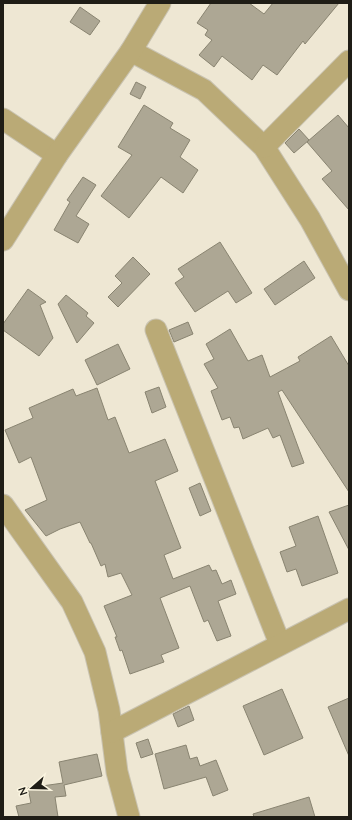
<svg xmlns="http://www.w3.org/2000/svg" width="352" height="820" viewBox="0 0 352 820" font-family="Quicksand,sans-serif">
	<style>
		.building { fill: #ada794; stroke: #898471 }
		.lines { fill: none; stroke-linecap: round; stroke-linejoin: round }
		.minor-casing { stroke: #c9c3b1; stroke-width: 23 }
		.minor { stroke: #baaa76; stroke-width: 21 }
	</style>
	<rect width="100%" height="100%" fill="#eee7d3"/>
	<!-- building -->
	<g class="building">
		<polygon points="211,3 249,3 264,14 273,3 339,3 305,44 303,41 277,75 263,65 252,80 222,56 214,67 199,55 212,40 205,35 208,30 197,23"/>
		<polygon points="80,7 100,21 90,35 70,22"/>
		<polygon points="136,82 146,87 140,99 130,94"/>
		<polygon points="144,105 173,123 170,128 190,140 180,157 198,170 183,193 161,177 129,218 101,196 132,155 118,147"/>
		<polygon points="338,115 349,128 349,210 322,179 332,171 307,142"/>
		<polygon points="299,129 309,140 294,153 285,143"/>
		<polygon points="83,177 96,185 76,216 89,224 78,243 54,230 70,202 67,200"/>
		<polygon points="220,242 252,293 236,303 228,291 195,312 175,283 184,277 178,269"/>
		<polygon points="133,257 150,274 118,307 108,297 122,283 115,276"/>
		<polygon points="304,261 315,278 275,305 264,289"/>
		<polygon points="28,289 46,302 40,305 53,338 39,356 3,330 3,324"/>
		<polygon points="66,295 88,313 86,316 94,323 77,343 58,304"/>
		<polygon points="188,322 193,334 174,342 169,330"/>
		<polygon points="230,329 248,361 262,355 270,377 300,361 298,357 331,336 349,366 349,492 282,390 278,392 304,463 292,467 280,435 273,438 268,428 243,439 239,427 234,428 230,417 222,420 211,391 218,388 204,364 214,359 206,344"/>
		<polygon points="118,344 130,369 97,385 85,360"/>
		<polygon points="159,387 166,407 152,413 145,392"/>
		<polygon points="97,388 108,420 115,417 129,453 165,439 178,471 155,481 181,548 164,555 173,579 209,565 212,571 216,570 222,584 231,580 236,594 218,601 231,636 217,641 208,620 204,622 190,586 160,598 179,648 161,655 164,662 130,674 122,650 120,651 115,637 117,637 104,606 132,595 121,573 108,577 105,564 101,566 91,543 90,543 80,522 60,529 46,536 25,510 47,500 31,457 19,463 5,430 33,418 29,408 73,389 76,396"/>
		<polygon points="200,483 211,511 200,516 189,488"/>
		<polygon points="349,505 349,550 329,512"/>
		<polygon points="318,516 338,573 302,586 296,569 287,572 280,552 296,546 289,527"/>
		<polygon points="282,689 303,738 264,755 243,706"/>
		<polygon points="349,698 349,756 328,707"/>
		<polygon points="189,706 194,720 178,727 173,714"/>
		<polygon points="148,739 153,754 141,758 136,743"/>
		<polygon points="186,745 190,759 197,757 200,766 216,760 228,790 213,796 206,777 164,789 155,754"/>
		<polygon points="97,754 102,776 64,785 66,796 55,797 58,817 19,817 16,806 31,803 28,788 63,783 59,762"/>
		<polygon points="309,797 315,817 254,817 253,814"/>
	</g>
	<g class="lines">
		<defs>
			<g id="minor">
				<polyline points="131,51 204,90 264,147 310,219 349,290"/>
				<polyline points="3,119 57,155"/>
				<polyline points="264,147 349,61"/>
				<polyline points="3,240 57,155 131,51 160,3"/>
				<polyline points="156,330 280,644"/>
				<polyline points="3,505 72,602 95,652 109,710 117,772 129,817"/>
				<polyline points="112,732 349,609"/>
			</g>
		</defs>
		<!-- minor casing -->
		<use href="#minor" class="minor-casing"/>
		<!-- minor -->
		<use href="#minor" class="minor"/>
	</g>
	<!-- border -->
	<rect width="352" height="820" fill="none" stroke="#1f1d16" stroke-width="8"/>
	<!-- north arrow -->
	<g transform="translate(32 788) rotate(250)" stroke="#fbf5e0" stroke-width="3" paint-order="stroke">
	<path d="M0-3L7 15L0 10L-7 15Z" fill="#1f1d16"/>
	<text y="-6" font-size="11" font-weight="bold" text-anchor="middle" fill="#1f1d16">N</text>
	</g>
</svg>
